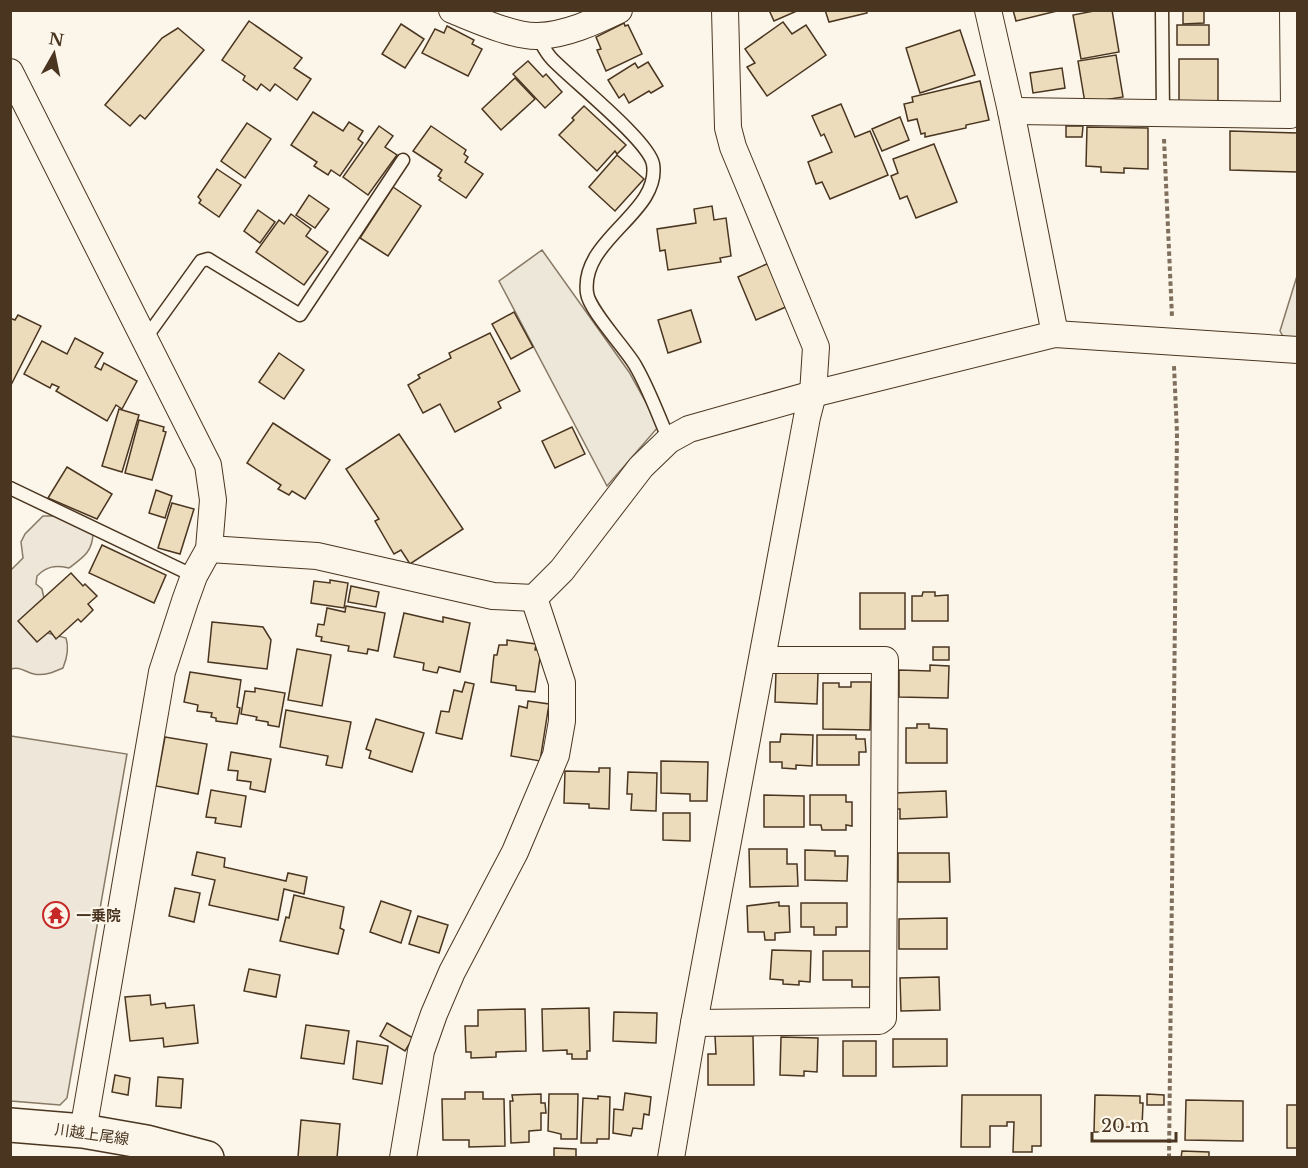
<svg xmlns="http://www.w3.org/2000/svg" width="1308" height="1168" viewBox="0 0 1308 1168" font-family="'Libre Baskerville','Noto Sans JP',serif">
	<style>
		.green { fill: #ede6d9; stroke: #887966; stroke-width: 1.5 }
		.parking { fill: #ede7d9; stroke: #887966; stroke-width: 1.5 }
		.building { fill: #ecdcbc; stroke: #4a3520; stroke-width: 1.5 }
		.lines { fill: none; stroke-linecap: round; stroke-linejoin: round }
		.lane-casing { stroke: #4a3520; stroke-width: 15 }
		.street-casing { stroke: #4a3520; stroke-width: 28 }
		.primary-casing { stroke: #4a3520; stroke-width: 36 }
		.path { stroke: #7f6f5c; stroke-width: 4; stroke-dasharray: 4.5 3; stroke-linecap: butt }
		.lane { stroke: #fbf6e9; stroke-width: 12 }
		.street { stroke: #fbf6e9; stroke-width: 26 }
		.primary { stroke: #fbf6e9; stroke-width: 33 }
		.labels { text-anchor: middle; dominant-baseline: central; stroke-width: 4.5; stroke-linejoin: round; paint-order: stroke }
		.poi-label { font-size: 15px; font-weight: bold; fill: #4a3520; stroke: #fbf6e9; text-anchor: start }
		.street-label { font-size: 15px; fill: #4a3520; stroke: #fbf6e9 }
	</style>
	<rect width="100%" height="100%" fill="#fbf6e9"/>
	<!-- green -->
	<g class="green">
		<path d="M 43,516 L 56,516 L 93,532 C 93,551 84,557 69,568 C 55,565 47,566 37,576 L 36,584 L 42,589 L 45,603 L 40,631 L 66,638 C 69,647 67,658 63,668 C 54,672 45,676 34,674 C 25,672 20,666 11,669 L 11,570 L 23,558 L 21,542 L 25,534 Z"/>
		<polygon points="11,736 127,754 67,1098 60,1105 11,1101"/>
	</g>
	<!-- parking -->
	<g class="parking">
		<polygon points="542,250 629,372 659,426 607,486 499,281"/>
		<polygon points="1297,276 1297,339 1284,338 1280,331"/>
	</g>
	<!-- building -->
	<g class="building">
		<polygon points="769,10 799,10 774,21"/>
		<polygon points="825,10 866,10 867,13 829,22"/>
		<polygon points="1013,10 1061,10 1016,21"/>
		<polygon points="1099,10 1112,10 1119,52 1081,59 1073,15"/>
		<polygon points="1183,10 1204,10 1204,23 1183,24"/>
		<polygon points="249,21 302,58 294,68 311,79 297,100 275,84 270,91 261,84 257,90 243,80 245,76 222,60"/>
		<polygon points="783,22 792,34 806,25 826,55 767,96 747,67 755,63 745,49"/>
		<polygon points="624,23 625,26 628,25 642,54 606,71 597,50 601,49 596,37"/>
		<polygon points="401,24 424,39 405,68 382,54"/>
		<rect x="1177" y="25" width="32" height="20"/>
		<polygon points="447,26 474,40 472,44 482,49 468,76 422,53 435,29 444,33"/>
		<polygon points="178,28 204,50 145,119 140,115 130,126 105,105 162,38"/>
		<polygon points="960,30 975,75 920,93 906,48"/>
		<polygon points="1116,55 1123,97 1085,103 1078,61"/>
		<rect x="1179" y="59" width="39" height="50"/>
		<polygon points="528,61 543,77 546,74 562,92 545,108 513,74"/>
		<polygon points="648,62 663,86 651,93 649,91 629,103 624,94 619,98 608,80 635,63 638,68"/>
		<polygon points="1062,68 1065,88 1033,93 1030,73"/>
		<polygon points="515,78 535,99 501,130 482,109"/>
		<polygon points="980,81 989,120 966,125 966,128 925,137 925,133 921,134 917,119 908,121 904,104 913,102 912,97"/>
		<polygon points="841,104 855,137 870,131 888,175 830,199 822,182 816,184 808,162 832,152 824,134 821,136 812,116"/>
		<polygon points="584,106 626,145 617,154 615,151 597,171 559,135 574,120 572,118"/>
		<polygon points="313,112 343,131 349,122 363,131 358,139 363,143 340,176 331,170 328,175 314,166 317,162 291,145"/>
		<polygon points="900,117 909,140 882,151 872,129"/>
		<polygon points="247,123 271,139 245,178 221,161"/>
		<polygon points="379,126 393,136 385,147 397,155 368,195 343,177"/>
		<polygon points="431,126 466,150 464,154 468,157 465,162 483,174 466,198 439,180 441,178 438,176 442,170 413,151"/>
		<polygon points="1066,126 1083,126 1082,137 1066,137"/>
		<polygon points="1087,127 1148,128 1148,169 1124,168 1124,173 1101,172 1101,167 1086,166"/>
		<polygon points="1230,131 1298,133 1298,172 1230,170"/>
		<polygon points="934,144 957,202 916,218 907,196 900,199 891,176 898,173 893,159"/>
		<polygon points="617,155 644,179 615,211 589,187"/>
		<polygon points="217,169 241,185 219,217 199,203 201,200 198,197"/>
		<polygon points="393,187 421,206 388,256 360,238"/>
		<polygon points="309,195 329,209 315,228 296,215"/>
		<polygon points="712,206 714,220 726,218 731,256 720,258 721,262 668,270 665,250 660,251 657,229 696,223 694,209"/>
		<polygon points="258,210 275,222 260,243 244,231"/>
		<polygon points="291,214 311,229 306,236 328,252 304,285 256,252 279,220 284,224"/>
		<polygon points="769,263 788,306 756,320 738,277"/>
		<polygon points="691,310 701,342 668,353 658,320"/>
		<polygon points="514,312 533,347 511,359 492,324"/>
		<polygon points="18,315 41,326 10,387 10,318 15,320"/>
		<polygon points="490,333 520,391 498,402 501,408 455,432 440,404 423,413 408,385 420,378 418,375 451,358 449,353"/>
		<polygon points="75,338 103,353 95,367 101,370 104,363 137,381 122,409 116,405 107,421 56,391 59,387 52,384 50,388 24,374 42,341 67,354"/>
		<polygon points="279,353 304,370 284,399 259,382"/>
		<polygon points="119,409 139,415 122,472 102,466"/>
		<polygon points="139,420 164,427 163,431 166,432 152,480 125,473"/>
		<polygon points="273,423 330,460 305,499 292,491 289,495 278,489 281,485 247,463"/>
		<polygon points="572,427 585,454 555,468 542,441"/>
		<polygon points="399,434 463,529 410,564 401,550 394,554 375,521 379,519 346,469"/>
		<polygon points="67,467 112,494 97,519 48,498"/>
		<polygon points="156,490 172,496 165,518 149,513"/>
		<polygon points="172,503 194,509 180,554 158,548"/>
		<polygon points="102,545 166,575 154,603 89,573"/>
		<polygon points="71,573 83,586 85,584 97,596 88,604 93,610 81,622 78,619 56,639 50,631 37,642 18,621"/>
		<polygon points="330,580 348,583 344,608 311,603 314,581 330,583"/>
		<polygon points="351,586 379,592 376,607 348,602"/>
		<polygon points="923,592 935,592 935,596 948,595 948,621 912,621 912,596 922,596"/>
		<rect x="860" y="593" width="45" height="36"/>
		<polygon points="346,606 385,613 378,651 368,649 367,654 348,651 349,646 321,641 322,637 316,636 318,624 324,625 327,608 345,612"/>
		<polygon points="404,613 443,622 443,617 470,623 460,672 439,667 437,673 423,670 424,663 394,657"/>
		<polygon points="212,622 263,627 271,640 267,669 208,662"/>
		<polygon points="507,640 536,644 535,650 541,651 535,692 516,690 516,686 491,682 494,655 497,655 499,645 507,645"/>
		<rect x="933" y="647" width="16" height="13"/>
		<polygon points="297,649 331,655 322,706 288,700"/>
		<polygon points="930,665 949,666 948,698 899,697 899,670 930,671"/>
		<polygon points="776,671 818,672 817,704 775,702"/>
		<polygon points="190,672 241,680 237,707 240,708 237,724 216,721 216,718 211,717 212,713 197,711 198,705 184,702"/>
		<polygon points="465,682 474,684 462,739 436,733 441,711 449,712 454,690 462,692"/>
		<polygon points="851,682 871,682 870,730 823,729 823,683 839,683 839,687 851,687"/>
		<polygon points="255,688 285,693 279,727 268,725 268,722 256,720 257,717 241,714 245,691 255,692"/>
		<polygon points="528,701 549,704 540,761 511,756 519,706 527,708"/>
		<polygon points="286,710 351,722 342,768 326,765 328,756 280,747"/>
		<polygon points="376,719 424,733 412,772 369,758 371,751 366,749"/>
		<polygon points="917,724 929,724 929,728 947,729 947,763 906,763 906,728 917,728"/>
		<polygon points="781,734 813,735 812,766 796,765 796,769 782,768 782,762 770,762 770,742 780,742"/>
		<polygon points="817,735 856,735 856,739 865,739 866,752 859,752 859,765 817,765"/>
		<polygon points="165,737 207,744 198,794 156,786"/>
		<polygon points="231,752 271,759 265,792 250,789 251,782 237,780 238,771 228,770"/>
		<polygon points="661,761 708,762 707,801 690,801 690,794 661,793"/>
		<polygon points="599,768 610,768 609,809 589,808 589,804 564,803 565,771 599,772"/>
		<polygon points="628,772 657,773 656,811 631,810 632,794 627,794"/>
		<polygon points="211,790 246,796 241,827 215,823 216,818 206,817"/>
		<polygon points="946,791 947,817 900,819 900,809 895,809 894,793"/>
		<polygon points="764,795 804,796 804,827 764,827"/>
		<polygon points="810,795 846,795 846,802 852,802 852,826 846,825 846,830 822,830 821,825 810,825"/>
		<polygon points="663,813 690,813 690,841 663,840"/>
		<polygon points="749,849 787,849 787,864 797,864 798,886 750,887"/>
		<polygon points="805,850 835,851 835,856 848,856 847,881 805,880"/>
		<polygon points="197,852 225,858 224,867 286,881 288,873 307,877 304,894 284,889 278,920 209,905 215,880 192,875"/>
		<polygon points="898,853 949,853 950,882 898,882"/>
		<polygon points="175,888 200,893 194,922 169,916"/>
		<polygon points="294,895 344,907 340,928 344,930 338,954 280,941 286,917 289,918"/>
		<polygon points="381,901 411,911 401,943 370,932"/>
		<polygon points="779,902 779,906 789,906 790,932 775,933 775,940 765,940 764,932 748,932 747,906"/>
		<polygon points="801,903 847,903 847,927 836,927 836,935 814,935 814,927 801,927"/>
		<polygon points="418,916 448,925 439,953 409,944"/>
		<polygon points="947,918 947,949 899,949 899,919"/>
		<polygon points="772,950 811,951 810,982 799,981 799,985 783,984 783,980 770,979"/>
		<polygon points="823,951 870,951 870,987 852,987 852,980 823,980"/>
		<polygon points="249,969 280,975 276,997 244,991"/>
		<polygon points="939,977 940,1010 901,1011 900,978"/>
		<polygon points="150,995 151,1005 165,1003 166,1008 194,1005 198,1043 164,1047 163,1038 130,1041 125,997"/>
		<polygon points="589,1008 590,1051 587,1051 587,1059 572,1059 572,1054 567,1054 567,1050 543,1051 542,1009"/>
		<polygon points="525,1009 526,1051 496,1052 496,1057 471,1058 471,1052 466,1052 465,1026 478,1026 478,1010"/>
		<polygon points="614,1012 657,1013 656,1043 613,1041"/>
		<polygon points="387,1023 413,1038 405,1051 380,1036"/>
		<polygon points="306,1025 349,1031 344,1064 301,1058"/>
		<polygon points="715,1036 753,1036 754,1085 708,1085 708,1054 716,1054"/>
		<polygon points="781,1037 818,1038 817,1072 804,1071 804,1076 780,1075"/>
		<polygon points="893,1039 947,1039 947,1066 893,1067"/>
		<polygon points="357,1041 388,1046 382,1084 353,1079"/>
		<rect x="843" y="1041" width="33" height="35"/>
		<polygon points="115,1075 130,1078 128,1095 112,1092"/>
		<polygon points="158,1077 183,1079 181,1108 156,1106"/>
		<polygon points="465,1092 483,1092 483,1099 504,1099 505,1146 469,1147 469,1140 443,1140 442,1099 465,1099"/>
		<polygon points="625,1093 651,1097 649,1115 644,1114 642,1129 633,1128 631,1136 613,1133 614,1109 623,1110"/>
		<polygon points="541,1094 541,1103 545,1103 546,1113 541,1113 541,1130 529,1131 529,1142 511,1143 510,1101 513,1101 512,1095"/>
		<polygon points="549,1094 578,1094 577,1139 561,1139 561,1134 548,1131"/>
		<polygon points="1147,1094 1164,1095 1164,1105 1147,1105"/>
		<polygon points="962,1095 1041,1095 1041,1146 1032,1146 1032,1152 1013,1152 1014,1122 1007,1122 1007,1126 990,1126 990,1147 961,1147"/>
		<polygon points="1095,1095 1140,1096 1140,1103 1143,1103 1142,1127 1106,1127 1105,1132 1094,1132"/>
		<polygon points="598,1096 610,1097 609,1139 597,1139 597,1143 581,1143 583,1098 598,1099"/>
		<polygon points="1186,1100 1243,1101 1243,1141 1185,1140"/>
		<rect x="1287" y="1105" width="11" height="43"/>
		<polygon points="301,1120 340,1124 337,1158 298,1157"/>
		<polygon points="554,1148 576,1149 576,1157 581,1158 554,1158"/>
		<polygon points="1182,1151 1209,1152 1209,1158 1181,1158"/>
	</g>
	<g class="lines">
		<defs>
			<g id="lane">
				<polyline points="1162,10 1163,114"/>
				<path d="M 537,36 C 542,44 546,53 552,59 C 572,80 649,141 653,164 C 661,213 580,239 587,293 C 589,310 625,348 635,365 C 649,389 658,415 669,440"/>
				<polyline points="145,339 201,261 208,259 300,315 403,160"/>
				<polyline points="10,488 194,576"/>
			</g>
			<g id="street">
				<path d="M 452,10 C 475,19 514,37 538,36 C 566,35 594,22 619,10"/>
				<polyline points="988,10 1011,111 1055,334"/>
				<polyline points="10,72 208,465 213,500 209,549 194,576 185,601 162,672 83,1131"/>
				<polyline points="1011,111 1290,115 1294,108 1293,10"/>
				<polyline points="209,549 317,556 493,596 534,598 562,570 641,467 669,440 689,429 813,394 1055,334 1298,350"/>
				<polyline points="694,1023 879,1021 883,1018 885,660 763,660"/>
				<polyline points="403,1158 421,1051 434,1014 452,972 515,852 556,755 562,721 562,683 534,598"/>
				<polyline points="671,1158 694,1023 807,417 813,394 816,347 733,147 728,128 725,10"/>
			</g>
			<polyline id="primary" points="10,1125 83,1131 146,1142 207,1158"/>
		</defs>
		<!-- lane casing -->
		<use href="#lane" class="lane-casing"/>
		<!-- street casing -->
		<use href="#street" class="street-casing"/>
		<!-- primary casing -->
		<use href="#primary" class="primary-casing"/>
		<!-- path -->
		<g class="path">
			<polyline points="1164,139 1172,317"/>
			<polyline points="1169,1158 1177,433 1174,366"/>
		</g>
		<!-- lane -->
		<use href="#lane" class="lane"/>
		<!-- street -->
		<use href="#street" class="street"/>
		<!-- primary -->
		<use href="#primary" class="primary"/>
	</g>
	<!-- icons -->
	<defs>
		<symbol id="temple-ring" viewBox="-11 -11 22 22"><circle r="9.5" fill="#fbf6e9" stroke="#c62828" stroke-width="1.5"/><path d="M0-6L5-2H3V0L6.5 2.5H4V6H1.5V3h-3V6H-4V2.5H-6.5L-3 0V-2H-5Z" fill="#c62828"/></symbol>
	</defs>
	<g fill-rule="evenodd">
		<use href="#temple-ring" x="41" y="900" width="30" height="30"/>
	</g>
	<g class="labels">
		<!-- poi labels -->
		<g class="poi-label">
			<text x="76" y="915">一乗院</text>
		</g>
		<!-- street labels -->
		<g class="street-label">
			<text transform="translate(92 1134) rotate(8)">川越上尾線</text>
		</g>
	</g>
	<!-- border -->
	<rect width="1308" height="1168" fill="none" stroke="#4a3520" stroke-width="24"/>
	<!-- north arrow -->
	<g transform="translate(54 54) rotate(9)" stroke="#fbf6e9" stroke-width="4.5" paint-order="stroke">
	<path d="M0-4.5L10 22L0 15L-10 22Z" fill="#4a3520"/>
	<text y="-9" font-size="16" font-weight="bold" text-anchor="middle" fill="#4a3520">N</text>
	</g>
	<!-- scale -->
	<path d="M1092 1132v9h84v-9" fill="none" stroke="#4a3520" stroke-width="3"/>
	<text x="1101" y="1132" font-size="18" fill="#4a3520" stroke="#fbf6e9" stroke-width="4.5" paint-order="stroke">20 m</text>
</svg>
